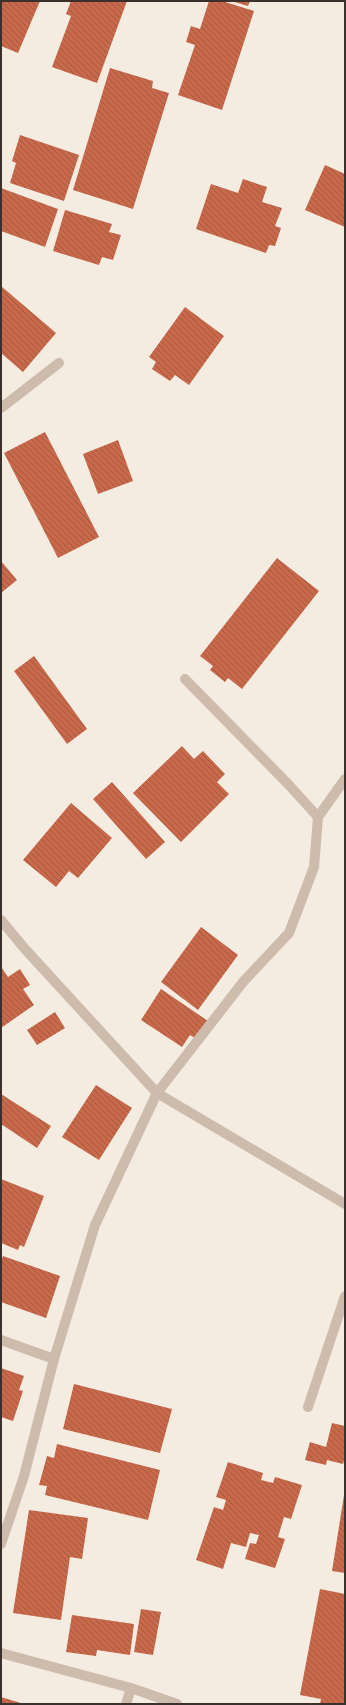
<svg xmlns="http://www.w3.org/2000/svg" width="346" height="1705" viewBox="0 0 346 1705" font-family="Commissioner,sans-serif">
	<style>
		.building { fill: url(#building-back-hatch) }
		.lines { fill: none; stroke-linecap: round; stroke-linejoin: round }
		.minor { stroke: #cdbbac; stroke-width: 10 }
	</style>
	<defs>
		<pattern id="building-back-hatch" width="6" height="6" patternUnits="userSpaceOnUse"><rect width="6" height="6" fill="#c8694b"/><path d="M-1 5l2 2M0 0l6 6M5-1l2 2" fill="none" stroke="#a4573f"/></pattern>
	</defs>
	<rect width="100%" height="100%" fill="#f4ebe1"/>
	<!-- building -->
	<g class="building">
		<polygon points="1,1 40,1 18,53 1,46"/>
		<polygon points="71,1 127,1 97,83 52,67 71,16 66,14"/>
		<polygon points="209,1 222,1 254,11 222,110 178,95 195,45 186,42 191,26 200,29"/>
		<polygon points="231,1 250,1 248,6"/>
		<polygon points="110,68 153,81 152,88 169,93 133,209 73,190"/>
		<polygon points="20,135 79,155 64,201 10,183 16,163 12,161"/>
		<polygon points="325,165 345,174 345,227 305,210"/>
		<polygon points="243,179 267,187 262,202 282,208 275,226 281,228 275,246 269,245 266,253 196,229 211,184 238,193"/>
		<polygon points="1,188 58,209 45,247 1,231"/>
		<polygon points="65,210 112,224 109,232 121,235 113,260 102,257 99,265 53,251"/>
		<polygon points="1,286 56,333 23,372 1,353"/>
		<polygon points="185,307 224,336 189,385 175,375 170,381 152,369 156,362 149,357"/>
		<polygon points="45,432 99,537 58,558 4,453"/>
		<polygon points="118,440 133,481 98,494 83,454"/>
		<polygon points="277,558 319,591 242,689 228,678 225,682 210,670 213,666 200,656"/>
		<polygon points="1,561 17,580 1,593"/>
		<polygon points="34,656 87,729 67,744 14,671"/>
		<polygon points="182,746 194,759 203,751 225,774 217,782 229,794 181,842 133,793"/>
		<polygon points="112,782 165,842 146,859 93,799"/>
		<polygon points="71,803 112,838 78,878 69,871 56,887 23,860"/>
		<polygon points="201,927 238,955 198,1010 161,982"/>
		<polygon points="2,968 8,977 20,969 30,985 23,989 34,1005 1,1028"/>
		<polygon points="161,989 208,1021 196,1039 190,1035 182,1047 141,1020"/>
		<polygon points="55,1012 65,1028 37,1045 27,1030"/>
		<polygon points="96,1085 132,1108 99,1160 62,1137"/>
		<polygon points="1,1094 51,1126 37,1148 1,1124"/>
		<polygon points="1,1179 44,1196 24,1247 20,1245 18,1250 1,1243"/>
		<polygon points="3,1256 60,1276 46,1318 1,1302 1,1262"/>
		<polygon points="1,1368 24,1376 19,1390 23,1391 13,1421 1,1417"/>
		<polygon points="74,1384 172,1409 160,1453 63,1429"/>
		<polygon points="332,1423 345,1426 345,1457 343,1464 327,1460 326,1465 305,1460 310,1442 326,1447"/>
		<polygon points="57,1444 160,1470 148,1520 45,1495 47,1486 39,1485 47,1456 54,1458"/>
		<polygon points="228,1462 263,1473 261,1480 273,1483 275,1477 302,1485 291,1519 284,1517 278,1537 285,1539 275,1568 245,1559 250,1543 256,1544 259,1535 250,1533 246,1547 231,1543 223,1569 196,1560 214,1507 223,1510 226,1500 216,1497"/>
		<polygon points="344,1495 345,1495 345,1573 332,1571"/>
		<polygon points="29,1510 88,1518 82,1559 70,1557 61,1620 13,1613"/>
		<polygon points="320,1589 345,1594 345,1704 320,1704 321,1699 300,1695"/>
		<polygon points="141,1609 161,1612 153,1655 134,1652"/>
		<polygon points="72,1615 134,1624 130,1655 97,1650 96,1656 66,1652"/>
		<polygon points="1,1697 24,1704 1,1704"/>
	</g>
	<g class="lines">
		<!-- minor -->
		<g class="minor">
			<polyline points="1,408 59,363"/>
			<polyline points="185,679 289,785 318,817"/>
			<polyline points="1,920 25,949 157,1093 345,1204"/>
			<polyline points="1,1340 54,1359"/>
			<polyline points="308,1407 345,1296"/>
			<polyline points="1,1544 24,1476 54,1359 95,1225 157,1093 243,982 289,933 314,867 318,817 345,779"/>
			<polyline points="1,1653 131,1688 177,1704"/>
			<polyline points="126,1704 131,1688"/>
		</g>
	</g>
	<!-- border -->
	<rect width="346" height="1705" fill="none" stroke="#3b302b" stroke-width="4"/>
</svg>
